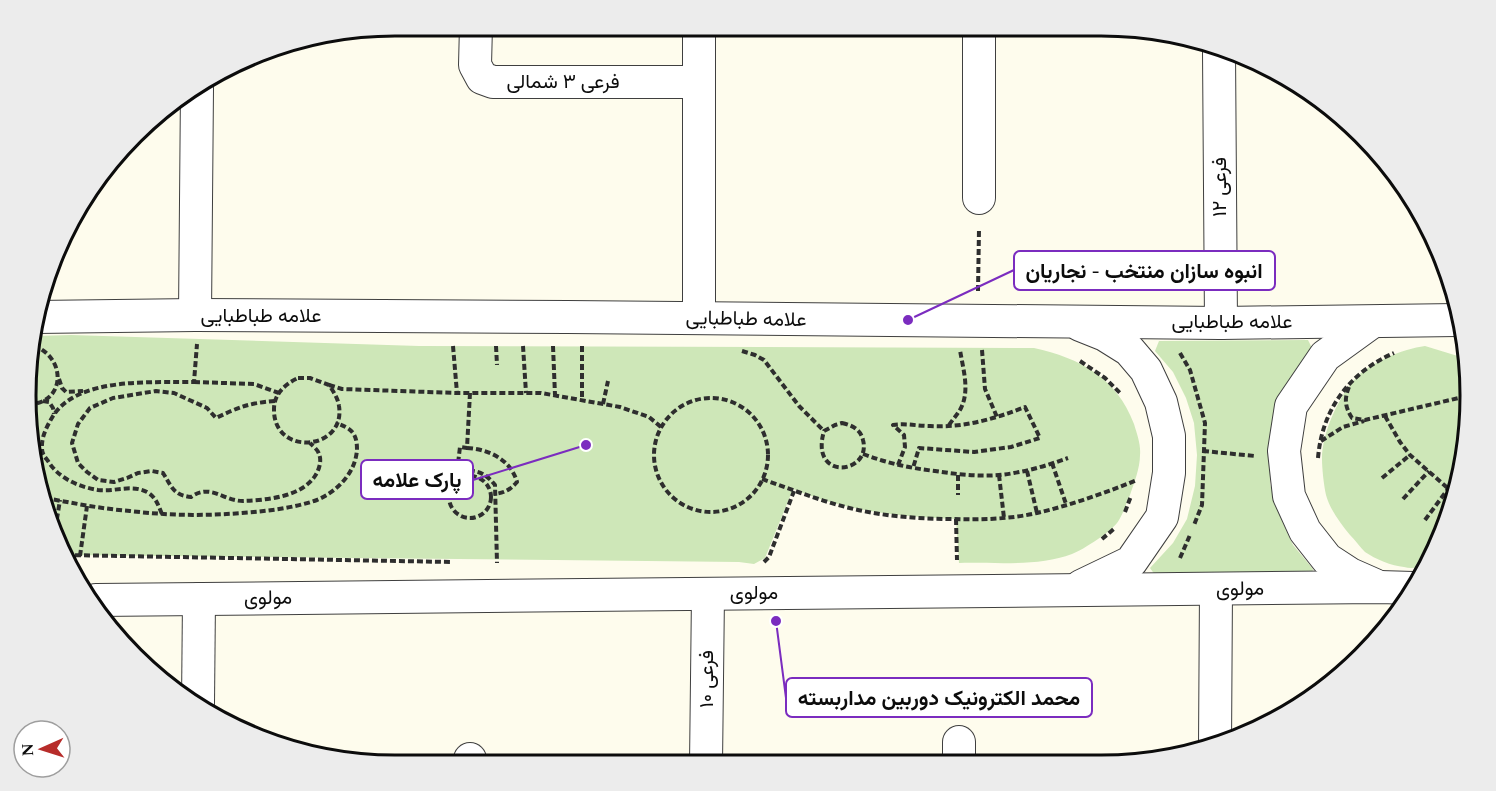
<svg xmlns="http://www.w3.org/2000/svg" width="1496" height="791" viewBox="0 0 1496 791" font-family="Spectral,Vazirmatn,serif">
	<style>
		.green { fill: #cee7b8 }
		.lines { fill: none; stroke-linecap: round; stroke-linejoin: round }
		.minor-casing { stroke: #3f3f3f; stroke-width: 34 }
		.path { stroke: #2e2e2e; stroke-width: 4; stroke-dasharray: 6 3; stroke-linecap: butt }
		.minor { stroke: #fff; stroke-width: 32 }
		.labels { text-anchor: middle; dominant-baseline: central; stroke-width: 6; stroke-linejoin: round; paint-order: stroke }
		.street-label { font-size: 20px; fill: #0c0c0c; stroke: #fff }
		.rim { fill: none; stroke: #0c0c0c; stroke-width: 3 }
		.leader { fill: none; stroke: #7b2cbf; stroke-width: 2 }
		.callout-dot { fill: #7b2cbf; stroke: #fff; stroke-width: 2 }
		.callout { fill: #fff; stroke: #7b2cbf; stroke-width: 2 }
		.callout-label { font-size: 21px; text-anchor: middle; font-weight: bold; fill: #0c0c0c }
	</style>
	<rect width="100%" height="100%" fill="#fefced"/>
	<!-- green -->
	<g class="green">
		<path d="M 71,335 L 419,346 L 1034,348 C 1080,358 1117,378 1134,424 C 1137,434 1141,445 1140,455 C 1140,468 1134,483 1130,495 C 1126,503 1124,512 1119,520 C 1114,530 1083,550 1072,554 C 1038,567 994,562 959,563 L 956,519 C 901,517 845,511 793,489 L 765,558 L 754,564 L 739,562 L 65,555 L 54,537 L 26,420 L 35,336 Z"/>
		<polygon points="1308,340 1312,348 1270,456 1270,484 1280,516 1293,545 1313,569 1311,577 1155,575 1150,568 1173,543 1187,519 1195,486 1197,455 1194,423 1186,398 1173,372 1155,351 1159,341"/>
		<path d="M 1425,346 L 1461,357 L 1470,420 L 1432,559 L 1427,567 C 1419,567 1411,569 1404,567 C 1392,566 1375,559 1365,552 C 1360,547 1355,540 1350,535 C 1341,524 1330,510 1326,495 C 1324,486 1322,469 1322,459 C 1322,433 1338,398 1355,379 C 1370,362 1403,349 1425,346 Z"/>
	</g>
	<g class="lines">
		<defs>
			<g id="minor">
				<polyline points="476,26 475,65 482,78 493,82 699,82"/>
				<polyline points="979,26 979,198"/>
				<polyline points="1219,52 1221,323"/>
				<polyline points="195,315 197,88"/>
				<polyline points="36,317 195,315 568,317 1221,323 1457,320"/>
				<polyline points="699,318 699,26"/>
				<polyline points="1372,322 1325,356 1291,406 1284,451 1289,496 1305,531 1327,559 1350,574 1375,585"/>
				<polyline points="1080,325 1105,335 1129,350 1146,370 1161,402 1169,436 1169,473 1162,517 1131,562 1081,586"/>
				<polyline points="96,600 1380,587 1413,588"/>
				<polyline points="198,703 199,599"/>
				<polyline points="1215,745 1216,589"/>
				<polyline points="470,759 470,764"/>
				<polyline points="959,763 959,742"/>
				<polyline points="706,764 708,594"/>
			</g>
		</defs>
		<!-- minor casing -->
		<use href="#minor" class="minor-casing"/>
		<!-- path -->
		<g class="path">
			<polyline points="978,291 979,229"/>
			<polyline points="453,346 457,393"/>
			<polyline points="496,346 497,365"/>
			<polyline points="523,346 526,393"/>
			<polyline points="553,346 555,395"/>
			<polyline points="582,346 582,400"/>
			<polyline points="982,350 985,389 997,417"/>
			<polyline points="742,351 755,355 764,360 799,406 824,431"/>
			<polyline points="1180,353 1190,370 1205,423 1202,505 1194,525"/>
			<polyline points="1080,361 1105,378 1120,393"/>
			<path d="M 298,378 L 310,378 L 329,385 C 333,391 338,398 339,406 C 346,451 273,457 274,409 C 274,394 285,384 298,378 Z"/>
			<polyline points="59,379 62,388 66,392 83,391"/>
			<polyline points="194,382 254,384 279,393"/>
			<polyline points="329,385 342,389 457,393 541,393 620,407 649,417 661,427"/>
			<path d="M 1349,387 C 1344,399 1345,407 1352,418 L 1365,420 L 1467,396"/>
			<path d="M 470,393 L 467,448 L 460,447 L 457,472 C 474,469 484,471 495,485 L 497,563"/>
			<circle cx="711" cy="455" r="57"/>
			<polyline points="43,401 49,402 53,408 54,414"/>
			<path d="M 275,401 C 249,403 239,407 216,418 L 207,408 L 174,393 L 156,391 L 113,398 L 90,408 L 78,424 L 72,443 L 78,463 L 87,472 L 98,480 L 114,482 L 127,478 L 138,473 L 152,471 L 163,473 C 172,487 173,495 191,497 C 211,483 223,501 243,501 C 267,500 301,497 315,476 C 319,470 322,461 319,454 C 318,450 313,446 310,443"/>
			<path d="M 28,404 C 61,405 68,366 41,349"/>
			<polyline points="603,404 608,381"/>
			<polyline points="1385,416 1400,442 1410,455 1451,491"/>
			<path d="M 842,423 C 852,425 861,430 863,440 C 872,474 809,482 824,431 L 835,425 Z"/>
			<path d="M 949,425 C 953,419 958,414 961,408 C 970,390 963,369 960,350"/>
			<polyline points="1321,441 1343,427 1364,421"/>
			<path d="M 467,448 C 489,449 511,460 517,482 C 510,490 504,493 494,494"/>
			<polyline points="1203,451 1255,456"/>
			<polyline points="34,452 42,452"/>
			<path d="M 863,454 C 887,463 909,468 935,471 C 962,475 988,478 1014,473 C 1033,470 1051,464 1068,458"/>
			<path d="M 1318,458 C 1322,409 1350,372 1394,353"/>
			<polyline points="1052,463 1066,504"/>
			<path d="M 898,465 L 905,447 L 904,435 L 893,425 C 906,423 917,426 930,426 C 964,428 994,419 1025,407 L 1040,438 L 1011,447 L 974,452 L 919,448 L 913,468"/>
			<polyline points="1027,471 1037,513"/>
			<polyline points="958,475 958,495"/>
			<polyline points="999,475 1004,518"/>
			<circle cx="470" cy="497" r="21"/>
			<polyline points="1382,478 1410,455"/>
			<path d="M 762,479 C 796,491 828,504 863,511 C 893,517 923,519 954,519 C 982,520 1010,519 1037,513 C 1071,505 1105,493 1137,480"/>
			<path d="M 45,498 C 73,503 102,509 130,511 C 172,516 212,516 254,512 C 275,510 297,507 317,500 C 338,491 356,472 357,449 C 357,432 350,428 336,423"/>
			<polyline points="1403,499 1429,471"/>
			<polyline points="1125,512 1131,496"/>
			<path d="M 162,514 C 158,505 156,497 147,492 C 131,484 115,492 98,490 C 79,487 58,478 48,461 C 45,457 42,454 42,449 C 41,437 47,426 53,416 C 79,376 153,383 194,382 L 197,344"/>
			<polyline points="956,519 957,560"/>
			<polyline points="1425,520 1448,489"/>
			<polyline points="54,537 60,500"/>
			<polyline points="1102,539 1115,528"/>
			<polyline points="66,555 452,562"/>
			<polyline points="80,556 87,506"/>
			<polyline points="1180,558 1190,535"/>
			<polyline points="764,562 769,557 794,491"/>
		</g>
		<!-- minor -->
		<use href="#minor" class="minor"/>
	</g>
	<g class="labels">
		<!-- street labels -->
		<g class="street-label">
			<text x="563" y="82">فرعی ۳ شمالی</text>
			<text transform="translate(1220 187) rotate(-90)">فرعی ۱۲</text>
			<text x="261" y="316">علامه طباطبایی</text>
			<text transform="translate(746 319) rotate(1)">علامه طباطبایی</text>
			<text x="1232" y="322">علامه طباطبایی</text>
			<text transform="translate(1240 589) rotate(-1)">مولوی</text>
			<text x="754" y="593">مولوی</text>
			<text transform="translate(268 598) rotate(-1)">مولوی</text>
			<text transform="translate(707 679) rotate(-90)">فرعی ۱۰</text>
		</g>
	</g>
	<!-- crop -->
	<path d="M0 0H1496V791H0ZM395 36H1101A359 359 0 0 1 1460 395V396A359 359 0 0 1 1101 755H395A359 359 0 0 1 36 396V395A359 359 0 0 1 395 36Z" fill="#ececec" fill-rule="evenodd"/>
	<path class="rim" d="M395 36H1101A359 359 0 0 1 1460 395V396A359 359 0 0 1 1101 755H395A359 359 0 0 1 36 396V395A359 359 0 0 1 395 36Z"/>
	<!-- callouts -->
	<path class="leader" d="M908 320L1014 270M586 445L473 480M776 621L786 698"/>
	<g class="callout-dot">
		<circle cx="908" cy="320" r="6"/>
		<circle cx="586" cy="445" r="6"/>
		<circle cx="776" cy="621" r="6"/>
	</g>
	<g class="callout">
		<rect x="1014" y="251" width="261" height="39" rx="6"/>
		<rect x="361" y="460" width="112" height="39" rx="6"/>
		<rect x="786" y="678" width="306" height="39" rx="6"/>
	</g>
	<g class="callout-label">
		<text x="1144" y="278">انبوه سازان منتخب - نجاریان</text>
		<text x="417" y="487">پارک علامه</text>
		<text x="939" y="705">محمد الکترونیک دوربین مداربسته</text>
	</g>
	<!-- north arrow -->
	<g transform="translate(42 749) rotate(267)"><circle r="28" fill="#ffffff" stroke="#9e9e9e" stroke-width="1.5"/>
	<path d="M0-4.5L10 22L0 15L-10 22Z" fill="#b72c2a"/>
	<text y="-9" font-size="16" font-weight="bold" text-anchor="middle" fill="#0c0c0c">N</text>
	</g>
</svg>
